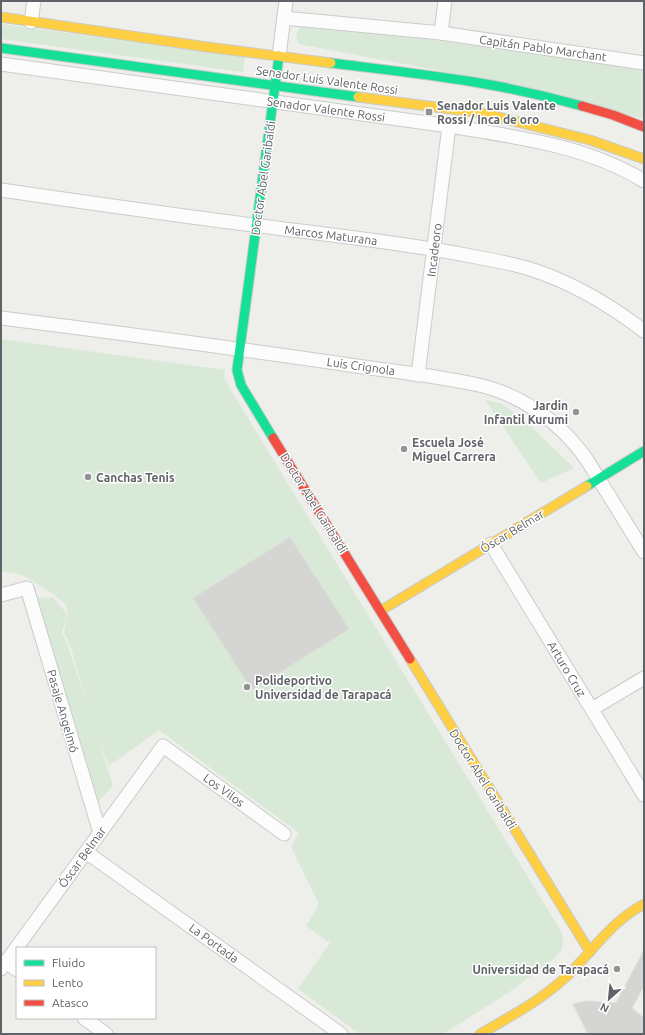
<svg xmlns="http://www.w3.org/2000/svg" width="645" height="1035" viewBox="0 0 645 1035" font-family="Ubuntu,sans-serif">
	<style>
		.green { fill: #d9e9d8 }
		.building { fill: #d5d5d3; stroke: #deddda }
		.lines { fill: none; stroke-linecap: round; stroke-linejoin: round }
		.street-casing { stroke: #cbcccb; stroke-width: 15 }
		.fast-casing { stroke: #cacaca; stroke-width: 11 }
		.slow-casing { stroke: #cacaca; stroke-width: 11 }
		.jam-casing { stroke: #cacaca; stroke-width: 11 }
		.street { stroke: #fcfcfc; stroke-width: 13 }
		.fast { stroke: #16e098; stroke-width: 9 }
		.slow { stroke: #ffcf43; stroke-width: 9 }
		.jam { stroke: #f24e42; stroke-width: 9 }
		.poi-dot { fill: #919395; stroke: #fff; stroke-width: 1.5 }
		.labels { text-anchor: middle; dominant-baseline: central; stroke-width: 3; stroke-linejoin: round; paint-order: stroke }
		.street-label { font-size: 12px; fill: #5f6267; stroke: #fff }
		.poi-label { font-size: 12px; font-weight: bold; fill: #5f6267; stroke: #fff; text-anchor: start }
	</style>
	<rect width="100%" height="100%" fill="#eeeeea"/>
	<!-- green -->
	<g class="green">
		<polygon points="302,23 644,67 644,119 521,86 298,44 296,34"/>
		<polygon points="1,24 245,57 243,72 1,39"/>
		<polygon points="1,339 225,370 224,377 232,392 561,931 563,937 562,950 550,962 508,993 443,1034 360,1034 298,989 330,943 306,926 319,904 291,847 299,833 159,730 109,766 99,741 113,786 95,805 37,598 53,597 67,614 62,633 67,643 87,704 71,648 64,632 68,611 65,604 56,596 23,575 1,571"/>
		<polygon points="485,400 500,403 522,418 574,468 541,483"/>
	</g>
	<!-- building -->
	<g class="building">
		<polygon points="290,537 349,629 252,690 193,598"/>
		<polygon points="644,950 644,986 632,1008 644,1018 644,1034 588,1034 573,1004 588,1001 616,1003"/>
	</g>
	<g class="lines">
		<defs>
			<g id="street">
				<polyline points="284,18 441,33 644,63"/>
				<polyline points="31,22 34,1"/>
				<polyline points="441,33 445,1"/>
				<polyline points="279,56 286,1"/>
				<path d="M 1,64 L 449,126 C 516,137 585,145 644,181"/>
				<path d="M 1,190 C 90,203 180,216 269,227 C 337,236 405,243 471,256 C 491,260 511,263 530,269 C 571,282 610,305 644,331"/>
				<path d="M 1,318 C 113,332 225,347 336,363 C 369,368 402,372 435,377 C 458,381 482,384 504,393 C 538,407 566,430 587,460 L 644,552"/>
				<polyline points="418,375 449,126"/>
				<polyline points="491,544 644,795"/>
				<polyline points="1,595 27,588 100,833"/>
				<polyline points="592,709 644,678"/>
				<polyline points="86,852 341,1034"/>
				<polyline points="6,962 17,970"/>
				<polyline points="1,969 163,746 284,834"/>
				<polyline points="84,1018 106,1034"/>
			</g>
			<g id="fast">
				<polyline points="1,48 358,97"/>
				<path d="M 331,63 C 379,69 426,74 474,82 C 510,88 546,96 582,106"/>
				<polyline points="273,438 241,385 237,370 279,56"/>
				<polyline points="587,486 644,451"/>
			</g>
			<g id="slow">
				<polyline points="1,17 207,47 331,63"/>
				<polyline points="358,97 482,113 590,140 644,159"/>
				<polyline points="380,611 587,486"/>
				<polyline points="410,659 590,952"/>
				<path d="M 480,1034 C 510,1017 541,1000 566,977 C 580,964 592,948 606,934 C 617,922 630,912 644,904"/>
			</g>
			<g id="jam">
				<polyline points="582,106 613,115 644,127"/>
				<polyline points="273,438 410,659"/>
			</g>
		</defs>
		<!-- street casing -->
		<use href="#street" class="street-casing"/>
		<!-- fast casing -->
		<use href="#fast" class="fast-casing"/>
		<!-- slow casing -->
		<use href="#slow" class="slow-casing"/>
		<!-- jam casing -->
		<use href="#jam" class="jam-casing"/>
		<!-- street -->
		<use href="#street" class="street"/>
		<!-- fast -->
		<use href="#fast" class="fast"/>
		<!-- slow -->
		<use href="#slow" class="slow"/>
		<!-- jam -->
		<use href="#jam" class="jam"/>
	</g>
	<!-- markers -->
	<g class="poi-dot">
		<rect x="425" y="108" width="8" height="8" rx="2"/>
		<circle cx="576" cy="412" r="4"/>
		<circle cx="404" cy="449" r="4"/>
		<circle cx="88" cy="477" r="4"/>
		<circle cx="247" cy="687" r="4"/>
		<circle cx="617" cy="969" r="4"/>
	</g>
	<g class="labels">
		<!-- street labels -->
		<g class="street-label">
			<text transform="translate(543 48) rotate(8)">Capitán Pablo Marchant</text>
			<text transform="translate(327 80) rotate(8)">Senador Luis Valente Rossi</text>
			<text transform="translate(326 109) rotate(8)">Senador Valente Rossi</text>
			<text transform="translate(263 178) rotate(-82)">Doctor Abel Garibaldi</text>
			<text transform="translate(331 235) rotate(7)">Marcos Maturana</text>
			<text transform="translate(434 250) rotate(-83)">Incadeoro</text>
			<text transform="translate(361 366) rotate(8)">Luis Crignola</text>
			<text transform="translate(314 503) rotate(58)">Doctor Abel Garibaldi</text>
			<text transform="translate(512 531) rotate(-31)">Óscar Belmar</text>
			<text transform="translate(567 669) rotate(59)">Arturo Cruz</text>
			<text transform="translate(63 711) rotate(74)">Pasaje Angelmó</text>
			<text transform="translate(483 779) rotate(58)">Doctor Abel Garibaldi</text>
			<text transform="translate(224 790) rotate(36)">Los Vilos</text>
			<text transform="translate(82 857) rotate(-54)">Óscar Belmar</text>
			<text transform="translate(214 943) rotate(36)">La Portada</text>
		</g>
		<!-- poi labels -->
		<g class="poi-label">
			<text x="437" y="105">Senador Luis Valente<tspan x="437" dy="14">Rossi / Inca de oro</tspan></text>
			<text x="568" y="405" text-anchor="end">Jardin<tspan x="568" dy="14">Infantil Kurumi</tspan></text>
			<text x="412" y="442">Escuela José<tspan x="412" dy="14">Miguel Carrera</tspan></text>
			<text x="96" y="477">Canchas Tenis</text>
			<text x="255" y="680">Polideportivo<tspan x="255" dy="14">Universidad de Tarapacá</tspan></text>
			<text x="609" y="969" text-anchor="end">Universidad de Tarapacá</text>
		</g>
	</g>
	<!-- border -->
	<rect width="645" height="1035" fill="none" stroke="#5f6267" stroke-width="4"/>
	<!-- legend -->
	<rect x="16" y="947" width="140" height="72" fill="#ffffff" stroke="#bfc0c2"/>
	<rect x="24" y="960" width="20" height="6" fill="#16e098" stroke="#bfc0c2"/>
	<text x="52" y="967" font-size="12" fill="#5f6267">Fluido</text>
	<rect x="24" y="980" width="20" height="6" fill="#ffcf43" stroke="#bfc0c2"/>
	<text x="52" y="987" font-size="12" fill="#5f6267">Lento</text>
	<rect x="24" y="1000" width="20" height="6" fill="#f24e42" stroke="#bfc0c2"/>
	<text x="52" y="1007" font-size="12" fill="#5f6267">Atasco</text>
	<!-- north arrow -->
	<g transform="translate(609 999) rotate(207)" stroke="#ffffff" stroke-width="3" paint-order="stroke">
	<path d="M0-3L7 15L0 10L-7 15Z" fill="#5f6267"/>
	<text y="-6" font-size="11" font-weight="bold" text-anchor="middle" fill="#5f6267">N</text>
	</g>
</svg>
